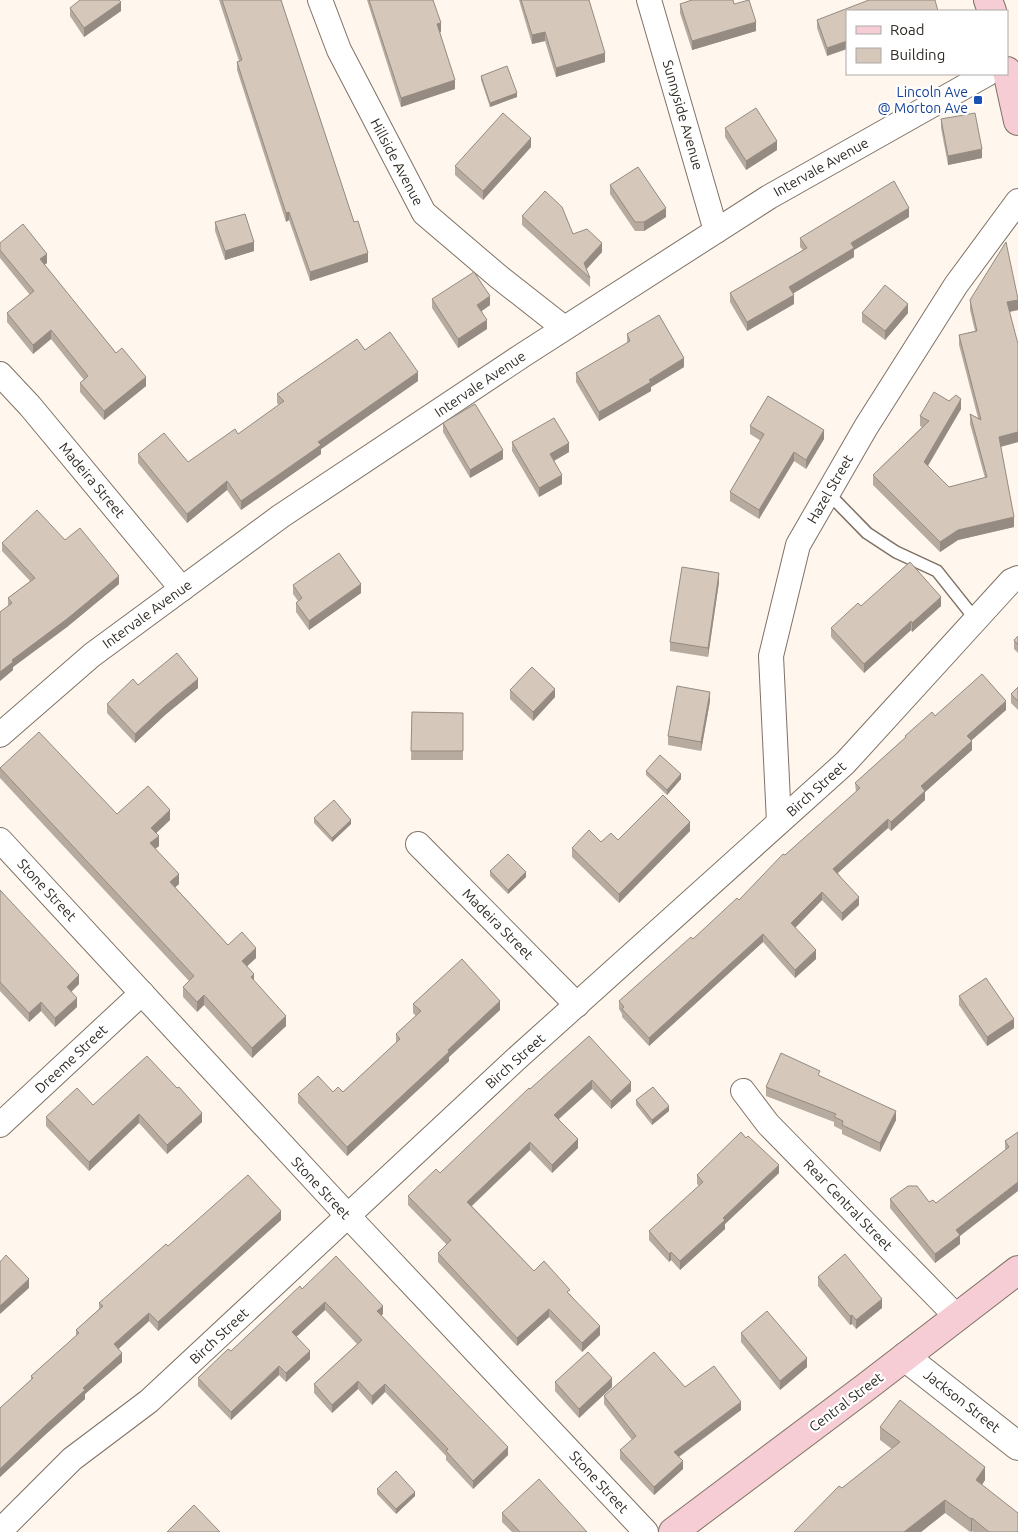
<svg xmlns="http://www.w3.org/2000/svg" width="1018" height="1532" viewBox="0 0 1018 1532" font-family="Ubuntu,sans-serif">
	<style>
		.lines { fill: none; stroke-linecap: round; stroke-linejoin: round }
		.service-casing { stroke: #7f7265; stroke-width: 14 }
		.minor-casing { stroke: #7f7265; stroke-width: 26 }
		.tertiary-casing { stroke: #7f7265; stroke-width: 30 }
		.secondary-casing { stroke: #7f7265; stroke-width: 30 }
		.service { stroke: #fff; stroke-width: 11 }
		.minor { stroke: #fff; stroke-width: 24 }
		.tertiary { stroke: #fff; stroke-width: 28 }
		.secondary { stroke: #f6cdd4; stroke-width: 28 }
		.wall { fill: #b7ab9f }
		.shaded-wall { fill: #958b82 }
		.building { fill: #d5c7b9; stroke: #958b82 }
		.transit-dot { fill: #1a4fb4; stroke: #fff; stroke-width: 2 }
		.labels { text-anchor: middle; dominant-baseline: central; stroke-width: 4.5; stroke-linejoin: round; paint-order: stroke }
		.transit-label { font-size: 14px; fill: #164399; stroke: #fff; text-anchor: end }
		.street-label { font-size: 14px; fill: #2f2a24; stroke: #fff }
	</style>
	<rect width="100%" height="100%" fill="#fff6ed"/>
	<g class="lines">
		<defs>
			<polyline id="service" points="828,493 867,533 896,552 937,571 976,620"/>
			<g id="minor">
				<polyline points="320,0 339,50 424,213 499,277 564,328"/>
				<polyline points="649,0 716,231"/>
				<polyline points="0,374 30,406 182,589"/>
				<polyline points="0,735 92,655 281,516 523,355 769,197 987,74"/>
				<polyline points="779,822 771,656 798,545 866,427 956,285 1018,201"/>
				<polyline points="0,840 348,1216 646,1532"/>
				<polyline points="418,844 577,1005"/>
				<polyline points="743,1091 768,1124 957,1317"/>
				<polyline points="0,1125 142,993"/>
				<polyline points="0,1531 72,1459 149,1401 515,1060 845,763 1011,581 1018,578"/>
			</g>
			<polyline id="tertiary" points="905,1357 1018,1446"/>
			<g id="secondary">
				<polyline points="988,0 992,11"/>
				<polyline points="1007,71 1018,121"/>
				<polyline points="673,1532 866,1387 1018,1270"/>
			</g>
		</defs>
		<!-- service casing -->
		<use href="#service" class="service-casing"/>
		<!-- minor casing -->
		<use href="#minor" class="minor-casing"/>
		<!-- tertiary casing -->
		<use href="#tertiary" class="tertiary-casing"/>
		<!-- secondary casing -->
		<use href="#secondary" class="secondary-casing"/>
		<!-- service -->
		<use href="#service" class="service"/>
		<!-- minor -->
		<use href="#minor" class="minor"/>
		<!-- tertiary -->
		<use href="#tertiary" class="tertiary"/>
		<!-- secondary -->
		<use href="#secondary" class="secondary"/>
	</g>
	<!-- wall -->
	<g class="wall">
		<polygon points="219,0 281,0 354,222 368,262 310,281 289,220 286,222 237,70 237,62 239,61"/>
		<polygon points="367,0 433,0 441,32 440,32 455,89 401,107"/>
		<polygon points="519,0 589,0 605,62 556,77 545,41 532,44"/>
		<polygon points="680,4 734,4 756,31 692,50 680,13"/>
		<polygon points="70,8 121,11 84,37 70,16"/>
		<polygon points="847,11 827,56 817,28 817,20"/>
		<polygon points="481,76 517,97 490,107 481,80"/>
		<polygon points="941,119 982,158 948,165 941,128"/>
		<polygon points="725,128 777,150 746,170 725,137"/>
		<polygon points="531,147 483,200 455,175 455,166"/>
		<polygon points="610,185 666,217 644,231 635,231 610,194"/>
		<polygon points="522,216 573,234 602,252 586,269 590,278 590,287 522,225"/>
		<polygon points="909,217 854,250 854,257 793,293 794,304 747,331 730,302 730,293 803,250 800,247 800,238"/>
		<polygon points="215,222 254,251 225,260 215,231"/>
		<polygon points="0,243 47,263 44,265 116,353 146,386 104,420 80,392 80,383 84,380 51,339 33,354 7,322 7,313 30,295 0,258"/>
		<polygon points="432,299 490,305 482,311 487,329 458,348 432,308"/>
		<polygon points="1018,299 1018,310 1010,312 1018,442 1001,447 1014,527 958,540 940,552 873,485 873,475 922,427 920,426 920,416 961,409 928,466 949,487 985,478 970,424 970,414 978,418 959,345 959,335 975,331 970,310 970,300"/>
		<polygon points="862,313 908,313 885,340 862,322"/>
		<polygon points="627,334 684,367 651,387 651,391 599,421 576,382 576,373 627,343"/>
		<polygon points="365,350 418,381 321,449 321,454 241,510 227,490 187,523 138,463 138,454 188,462 238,434 279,405 277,403 277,394"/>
		<polygon points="443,423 503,459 470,478 443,432"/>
		<polygon points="750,426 824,439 806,469 794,461 759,519 730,501 730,492 761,441 750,434"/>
		<polygon points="512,442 569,452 554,461 562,484 539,497 512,451"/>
		<polygon points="65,540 119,584 67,627 13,667 13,670 0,681 0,612 8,606 8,598 30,581 2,551 2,543"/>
		<polygon points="719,582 708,657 670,651 670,642"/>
		<polygon points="293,585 361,593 309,630 296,612 296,603 298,601 293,594"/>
		<polygon points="861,606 941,606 912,632 911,630 864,673 831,637 831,628"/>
		<polygon points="1018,636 1018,653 1014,649 1014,640"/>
		<polygon points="138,685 198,688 165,715 135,743 107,713 107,704"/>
		<polygon points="1018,687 1018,710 1011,703 1011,694"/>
		<polygon points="510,690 555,697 533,721 510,699"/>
		<polygon points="710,701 701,751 668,745 668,736"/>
		<polygon points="1006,710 971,741 972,750 925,792 925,800 891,831 888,828 838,873 859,905 842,921 822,900 795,928 816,959 795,978 763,942 649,1046 622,1017 622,1014 619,1009 619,1001 739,900 785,855 856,792 855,783 905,738 905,736 935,716"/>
		<polygon points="412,712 463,713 463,760 411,760"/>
		<polygon points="0,768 117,814 170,820 156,833 159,846 155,849 179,884 175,887 228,945 256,958 247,966 254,981 286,1026 252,1058 204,1005 197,1012 183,997 183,987 189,981 0,778"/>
		<polygon points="646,771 681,779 667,795 646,775"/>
		<polygon points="314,818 351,824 332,842 314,823"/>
		<polygon points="690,831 619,903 572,857 572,848 601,842"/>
		<polygon points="490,871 526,877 508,894 490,876"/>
		<polygon points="0,890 79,984 71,992 77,1007 55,1027 41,1011 29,1022 0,991"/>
		<polygon points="959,996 1014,1028 987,1046 959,1005"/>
		<polygon points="413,1004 500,1010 449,1057 449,1061 347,1156 298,1103 298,1094 343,1092 396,1043 396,1034 416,1016 413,1013"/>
		<polygon points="589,1036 631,1091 611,1109 592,1089 559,1119 578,1148 552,1173 530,1150 472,1206 534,1271 570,1294 600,1335 582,1352 549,1317 517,1346 438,1262 438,1253 447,1245 408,1205 408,1196 440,1173 530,1089"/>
		<polygon points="820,1076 896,1120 880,1152 842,1134 842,1130 834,1126 834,1122 766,1096 766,1087"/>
		<polygon points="177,1088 202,1122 167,1154 139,1123 89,1171 46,1126 46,1117 93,1105"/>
		<polygon points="636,1100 669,1111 652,1125 636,1105"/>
		<polygon points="1018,1132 960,1236 960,1244 935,1263 890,1208 890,1199 936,1203 1005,1150 1005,1141"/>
		<polygon points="779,1173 725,1224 725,1229 680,1270 671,1260 669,1262 649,1240 649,1231 699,1186 697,1184 697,1175"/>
		<polygon points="281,1220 158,1331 149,1321 118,1349 122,1362 85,1394 85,1399 46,1434 0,1477 0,1408 31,1380 31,1376 76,1336 76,1330 99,1309 99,1303 168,1246"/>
		<polygon points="818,1277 882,1308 856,1329 852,1324 850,1325 818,1286"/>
		<polygon points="302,1289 383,1314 381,1315 508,1455 473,1489 446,1460 446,1456 385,1392 372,1405 358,1389 332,1413 314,1393 314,1384 357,1344 325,1310 296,1337 310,1359 286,1382 279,1375 231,1420 198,1386 198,1378 231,1351"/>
		<polygon points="741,1333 807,1367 780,1390 741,1342"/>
		<polygon points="555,1382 612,1387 579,1418 555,1391"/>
		<polygon points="685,1387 741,1410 679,1457 683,1469 654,1495 620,1459 620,1450 632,1440 604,1404 604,1396"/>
		<polygon points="880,1427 985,1480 982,1485 1018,1532 973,1532 972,1531 970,1532 945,1513 921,1532 794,1532 842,1488 892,1449 880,1440"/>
		<polygon points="377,1489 415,1496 396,1514 377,1494"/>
		<polygon points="502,1513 587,1532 512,1532 502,1522"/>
	</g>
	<!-- shaded-wall -->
	<g class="shaded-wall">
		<polygon points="121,2 121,11 84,37 84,28"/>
		<polygon points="756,22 756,31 692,50 692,41"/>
		<polygon points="441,23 441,32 437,33 437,24"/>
		<polygon points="545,32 545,41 532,44 532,35"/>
		<polygon points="847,41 847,49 827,56 827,48"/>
		<polygon points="605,53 605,62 556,77 556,68"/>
		<polygon points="455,80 455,89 401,107 401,98"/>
		<polygon points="517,93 517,97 490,107 490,103"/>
		<polygon points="531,138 531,147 483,200 483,191"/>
		<polygon points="777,141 777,150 746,170 746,161"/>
		<polygon points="982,149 982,158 948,165 948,156"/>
		<polygon points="666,208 666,217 644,231 644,222"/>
		<polygon points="909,208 909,217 854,250 854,257 789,296 789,287 851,243"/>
		<polygon points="289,212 289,220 286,222 286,213"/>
		<polygon points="254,242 254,251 225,260 225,251"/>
		<polygon points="602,243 602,252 584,272 584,263"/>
		<polygon points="368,253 368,262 310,281 310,272"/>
		<polygon points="47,254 47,263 40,268 40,259"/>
		<polygon points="794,295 794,304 747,331 747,322"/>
		<polygon points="490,296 490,305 477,314 477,305"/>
		<polygon points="1018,300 1018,310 1007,312 1007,302"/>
		<polygon points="908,304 908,313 885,340 885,331"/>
		<polygon points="487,320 487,329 458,348 458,339"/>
		<polygon points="51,330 51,339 33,354 33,345"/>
		<polygon points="684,358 684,367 651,387 651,391 599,421 599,412 649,380"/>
		<polygon points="418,372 418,381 321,449 321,454 241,510 241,501 318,442"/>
		<polygon points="146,377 146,386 104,420 104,411"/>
		<polygon points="961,399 961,409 924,472 924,462"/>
		<polygon points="824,430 824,439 806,469 806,460"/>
		<polygon points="1018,432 1018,442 999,447 999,437"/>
		<polygon points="569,443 569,452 550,463 550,454"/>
		<polygon points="503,450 503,459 470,478 470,470"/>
		<polygon points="794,452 794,461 759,519 759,510"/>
		<polygon points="562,475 562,484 539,497 539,488"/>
		<polygon points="227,481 227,490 187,523 187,514"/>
		<polygon points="1014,517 1014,527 958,540 940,552 940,542 958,530"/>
		<polygon points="719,573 719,582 708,657 708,648"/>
		<polygon points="119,576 119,584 67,627 13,667 13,670 0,681 0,672 12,660"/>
		<polygon points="361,584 361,593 309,630 309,621"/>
		<polygon points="941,597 941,606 912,632 912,623"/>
		<polygon points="911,621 911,630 864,673 864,664"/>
		<polygon points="198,679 198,688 165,715 135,743 135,734 165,706"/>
		<polygon points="555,689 555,697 533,721 533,712"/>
		<polygon points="710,692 710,701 701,751 701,742"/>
		<polygon points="1006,701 1006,710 967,744 967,736"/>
		<polygon points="972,741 972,750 925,792 925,800 891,831 891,822 921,786"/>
		<polygon points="681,774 681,779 667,795 667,790"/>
		<polygon points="170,810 170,820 151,838 151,828"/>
		<polygon points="888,819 888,828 833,877 833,869"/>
		<polygon points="351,820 351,824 332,842 332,838"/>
		<polygon points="690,822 690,831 619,903 619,894"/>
		<polygon points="159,836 159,846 150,853 150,843"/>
		<polygon points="526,872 526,877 508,894 508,890"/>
		<polygon points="179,874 179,884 170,892 170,882"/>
		<polygon points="822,892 822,900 791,932 791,923"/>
		<polygon points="859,897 859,905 842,921 842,913"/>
		<polygon points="763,934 763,942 649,1046 649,1038"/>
		<polygon points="256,948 256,958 242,971 242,961"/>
		<polygon points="816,950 816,959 795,978 795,970"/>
		<polygon points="254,974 254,984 251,977"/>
		<polygon points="79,975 79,984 67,996 67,987"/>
		<polygon points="204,995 204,1005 197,1012 197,1002"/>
		<polygon points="77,998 77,1007 55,1027 55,1018"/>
		<polygon points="500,1001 500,1010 449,1057 449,1061 347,1156 347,1147 448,1050"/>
		<polygon points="41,1002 41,1011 29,1022 29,1013"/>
		<polygon points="286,1016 286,1026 252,1058 252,1048"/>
		<polygon points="1014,1019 1014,1028 987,1046 987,1037"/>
		<polygon points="592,1080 592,1089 554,1123 554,1115"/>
		<polygon points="631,1082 631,1091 611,1109 611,1101"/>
		<polygon points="669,1106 669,1111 652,1125 652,1120"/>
		<polygon points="896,1111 896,1120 880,1152 880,1143"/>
		<polygon points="202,1113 202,1122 167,1154 167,1145"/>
		<polygon points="139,1114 139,1123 89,1171 89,1162"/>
		<polygon points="578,1139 578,1148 552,1173 552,1165"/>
		<polygon points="530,1142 530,1150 467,1210 467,1202"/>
		<polygon points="779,1165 779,1173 725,1224 725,1229 680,1270 680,1261 723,1218"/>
		<polygon points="1018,1182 1018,1191 960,1236 960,1244 935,1263 935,1254 956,1230"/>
		<polygon points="281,1211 281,1220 158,1331 158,1322"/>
		<polygon points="671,1252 671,1260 669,1262 669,1254"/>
		<polygon points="29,1279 29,1288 0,1314 0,1306"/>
		<polygon points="882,1299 882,1308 856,1329 856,1320"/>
		<polygon points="325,1302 325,1310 292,1341 292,1332"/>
		<polygon points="383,1306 383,1314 377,1319 377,1311"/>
		<polygon points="549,1309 549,1317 517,1346 517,1338"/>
		<polygon points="149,1313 149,1321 114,1353 114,1344"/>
		<polygon points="852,1315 852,1324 850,1325 850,1316"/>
		<polygon points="600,1326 600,1335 582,1352 582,1343"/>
		<polygon points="310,1351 310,1359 286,1382 286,1373"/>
		<polygon points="122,1353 122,1362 85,1394 85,1399 46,1434 0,1477 0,1469 83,1388"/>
		<polygon points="807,1358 807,1367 780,1390 780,1381"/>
		<polygon points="279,1366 279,1375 231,1420 231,1412"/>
		<polygon points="612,1378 612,1387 579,1418 579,1409"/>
		<polygon points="358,1381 358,1389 332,1413 332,1405"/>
		<polygon points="385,1384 385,1392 372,1405 372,1396"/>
		<polygon points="741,1402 741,1410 674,1460 674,1452"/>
		<polygon points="508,1447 508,1455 473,1489 473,1481"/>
		<polygon points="683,1461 683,1469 654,1495 654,1487"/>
		<polygon points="985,1467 985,1480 976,1493 976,1480"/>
		<polygon points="415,1492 415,1496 396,1514 396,1509"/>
		<polygon points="945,1500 945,1513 921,1532 904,1532"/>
		<polygon points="972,1518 972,1531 971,1532 971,1519"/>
	</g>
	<!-- building -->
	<g class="building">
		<polygon points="80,0 119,0 121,2 84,28 70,8"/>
		<polygon points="222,0 281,0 354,222 358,221 368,253 310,272 289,212 286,213 237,62 242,60"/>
		<polygon points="369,0 433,0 441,23 437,24 455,80 401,98"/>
		<polygon points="521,0 589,0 605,53 556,68 545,32 532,35"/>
		<polygon points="692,0 733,0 734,4 749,0 756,22 692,41 680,4"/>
		<polygon points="869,0 935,0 938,11 847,11 847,41 827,48 817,20"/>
		<polygon points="507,66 517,93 490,103 481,76"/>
		<polygon points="756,108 777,141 746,161 725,128"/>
		<polygon points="503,113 531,138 483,191 455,166"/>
		<polygon points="975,113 982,149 948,156 941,119"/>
		<polygon points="638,167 666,208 644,222 635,222 610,185"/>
		<polygon points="894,181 909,208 851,243 854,248 789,287 794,295 747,322 730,293 807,248 800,238"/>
		<polygon points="545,191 562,207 573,234 587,229 602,243 584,263 590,278 522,216"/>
		<polygon points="245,214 254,242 225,251 215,222"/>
		<polygon points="23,224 47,254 40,259 116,353 122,348 146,377 104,411 80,383 88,376 51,330 33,345 7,313 34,291 0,250 0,243"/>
		<polygon points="1006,242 1018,299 1018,300 1007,302 1018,344 1018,432 999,437 1014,517 958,530 940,542 873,475 929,421 920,416 934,392 949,401 956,395 961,399 924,462 949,487 987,477 970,414 981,420 959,335 977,331 970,300"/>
		<polygon points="474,272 490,296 477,305 487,320 458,339 432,299"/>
		<polygon points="885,285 908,304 885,331 862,313"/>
		<polygon points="659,315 684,358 649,380 651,382 599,412 576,373 630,341 627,334"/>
		<polygon points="390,332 418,372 318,442 321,445 241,501 227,481 187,514 138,454 164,433 188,462 235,429 238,434 284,401 277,394 357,339 365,350"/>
		<polygon points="768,396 824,430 806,460 794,452 759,510 730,492 764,434 750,426"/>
		<polygon points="475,404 503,450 470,470 443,423"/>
		<polygon points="554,418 569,443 550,454 562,475 539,488 512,442"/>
		<polygon points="37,510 65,540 80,528 119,576 67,619 12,660 13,662 0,672 0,612 12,603 8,598 35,578 2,543"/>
		<polygon points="339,553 361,584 309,621 296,603 302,598 293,585"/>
		<polygon points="910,562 941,597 912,623 911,621 864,664 831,628 858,603 861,606"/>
		<polygon points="682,567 719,573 708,648 670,642"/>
		<polygon points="1018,636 1018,645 1014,640"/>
		<polygon points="177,653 198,679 165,706 135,734 107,704 133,679 138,685"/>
		<polygon points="532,667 555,689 533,712 510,690"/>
		<polygon points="982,674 1006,701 967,736 972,741 921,786 925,791 891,822 888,819 833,869 859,897 842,913 822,892 791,923 816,950 795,970 763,934 649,1038 622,1009 624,1007 619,1001 691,937 693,939 737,898 739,900 783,854 785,855 860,788 855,783 906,737 905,736 932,712 935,716"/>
		<polygon points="677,686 710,692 701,742 668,736"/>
		<polygon points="1018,687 1018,701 1011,694"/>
		<polygon points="412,712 463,713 463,751 411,751"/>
		<polygon points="39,732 117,814 148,786 170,810 151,828 159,836 150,843 179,874 170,882 228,945 242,932 256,948 242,961 254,974 251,977 286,1016 252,1048 204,995 197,1002 183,987 194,976 0,768"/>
		<polygon points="660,755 681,774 667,790 646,771"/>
		<polygon points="663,795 690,822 619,894 572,848 589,830 601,842 611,833 618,840"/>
		<polygon points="334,800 351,820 332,838 314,818"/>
		<polygon points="508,854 526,872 508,890 490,871"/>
		<polygon points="0,890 79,975 67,987 77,998 55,1018 41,1002 29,1013 0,982"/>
		<polygon points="462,959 500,1001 448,1050 449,1052 347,1147 298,1094 318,1076 333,1092 338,1087 343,1092 400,1039 396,1034 421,1011 413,1004"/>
		<polygon points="986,978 1014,1019 987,1037 959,996"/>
		<polygon points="589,1036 631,1082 611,1101 592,1080 554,1115 578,1139 552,1165 530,1142 467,1202 534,1271 544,1261 570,1290 567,1292 600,1326 582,1343 549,1309 517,1338 438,1253 451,1240 408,1196 436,1169 440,1173 529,1088 530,1089"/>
		<polygon points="781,1053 820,1071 818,1075 896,1111 880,1143 842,1125 843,1121 834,1117 836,1114 766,1087"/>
		<polygon points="147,1056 177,1088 179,1087 202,1113 167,1145 139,1114 89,1162 46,1117 77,1088 93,1105"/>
		<polygon points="653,1087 669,1106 652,1120 636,1100"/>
		<polygon points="741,1132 746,1138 748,1136 779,1165 723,1218 725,1220 680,1261 671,1252 669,1254 649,1231 703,1182 697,1175"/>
		<polygon points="1018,1132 1018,1182 956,1230 960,1235 935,1254 890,1199 908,1186 917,1186 929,1202 933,1200 936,1203 1009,1147 1005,1141"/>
		<polygon points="248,1175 281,1211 158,1322 149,1313 114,1344 122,1353 83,1388 85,1390 46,1425 0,1469 0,1408 33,1378 31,1376 79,1333 76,1330 103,1306 99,1303 166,1244 168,1246"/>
		<polygon points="845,1254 882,1299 856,1320 852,1315 850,1316 818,1277"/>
		<polygon points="6,1255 29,1279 0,1306 0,1262"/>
		<polygon points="336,1256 383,1306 377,1311 508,1447 473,1481 446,1451 448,1449 385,1384 372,1396 358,1381 332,1405 314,1384 362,1340 325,1302 292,1332 310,1351 286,1373 279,1366 231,1412 198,1378 228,1349 231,1351 300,1286 302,1289"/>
		<polygon points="767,1311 807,1358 780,1381 741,1333"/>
		<polygon points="588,1352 612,1378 579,1409 555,1382"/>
		<polygon points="654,1352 685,1387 714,1366 741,1402 674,1452 683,1461 654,1487 620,1450 636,1436 604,1396"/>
		<polygon points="900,1400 985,1467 976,1480 1018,1513 1018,1532 989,1532 972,1518 971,1519 945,1500 904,1532 794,1532 839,1486 842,1488 900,1442 880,1427"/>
		<polygon points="396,1471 415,1492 396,1509 377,1489"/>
		<polygon points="539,1479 587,1532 520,1532 502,1513"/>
		<polygon points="194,1505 220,1532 167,1532"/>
	</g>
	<!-- markers -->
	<rect class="transit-dot" x="973" y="95" width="10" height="10" rx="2.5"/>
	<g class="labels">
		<!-- transit labels -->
		<g class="transit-label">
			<text x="968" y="92">Lincoln Ave<tspan x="968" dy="16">@ Morton Ave</tspan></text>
		</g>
		<!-- street labels -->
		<g class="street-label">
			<text transform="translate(683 115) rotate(74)">Sunnyside Avenue</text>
			<text transform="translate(397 162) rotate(62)">Hillside Avenue</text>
			<text transform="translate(821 167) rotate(-29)">Intervale Avenue</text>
			<text transform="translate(480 384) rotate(-34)">Intervale Avenue</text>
			<text transform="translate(92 480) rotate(50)">Madeira Street</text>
			<text transform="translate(830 489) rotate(-60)">Hazel Street</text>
			<text transform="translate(147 614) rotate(-36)">Intervale Avenue</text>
			<text transform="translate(816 789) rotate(-42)">Birch Street</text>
			<text transform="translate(47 890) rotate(47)">Stone Street</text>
			<text transform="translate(498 924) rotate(45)">Madeira Street</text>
			<text transform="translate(71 1059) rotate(-43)">Dreeme Street</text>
			<text transform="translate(515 1061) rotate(-42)">Birch Street</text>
			<text transform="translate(321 1188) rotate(47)">Stone Street</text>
			<text transform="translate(848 1205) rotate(46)">Rear Central Street</text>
			<text transform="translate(219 1336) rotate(-43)">Birch Street</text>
			<text transform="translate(962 1401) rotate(38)">Jackson Street</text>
			<text transform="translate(846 1402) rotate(-37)">Central Street</text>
			<text transform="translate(599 1482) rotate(47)">Stone Street</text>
		</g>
	</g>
	<!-- legend -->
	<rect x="846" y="10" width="162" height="65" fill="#ffffff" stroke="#acaaa7"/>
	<rect x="856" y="26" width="25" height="8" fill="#f6cdd4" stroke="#acaaa7"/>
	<text x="890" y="35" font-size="15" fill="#2f2a24">Road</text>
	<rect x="856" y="48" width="25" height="15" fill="#d5c7b9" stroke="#acaaa7"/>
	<text x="890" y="60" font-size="15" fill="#2f2a24">Building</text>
</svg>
